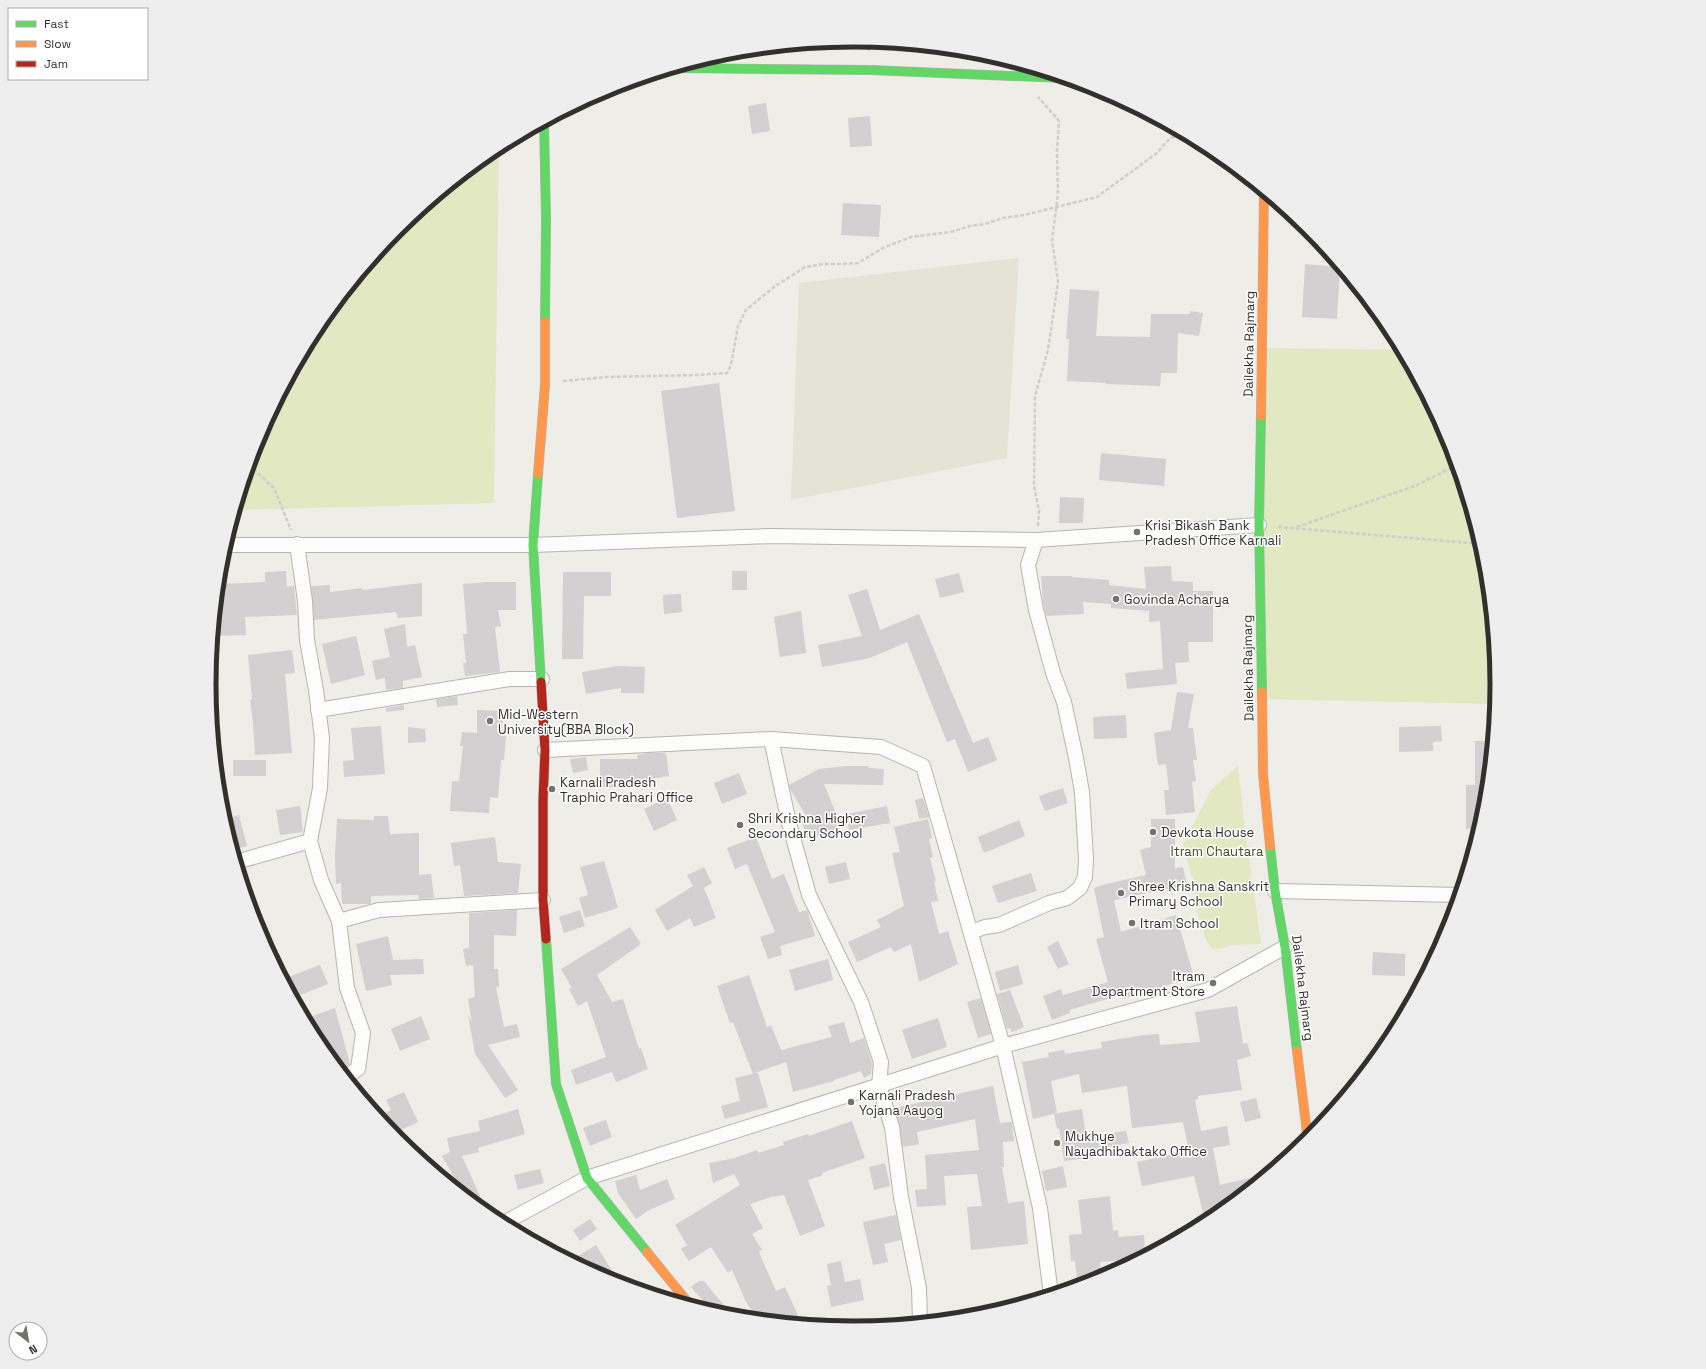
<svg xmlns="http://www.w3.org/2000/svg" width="1706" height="1369" viewBox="0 0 1706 1369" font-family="'Space Grotesk',sans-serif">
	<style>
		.built { fill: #e5e3d6 }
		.green { fill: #e2e9c2 }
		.building { fill: #d2d0d0 }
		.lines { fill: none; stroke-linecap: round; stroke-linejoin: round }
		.street-casing { stroke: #b6b5b1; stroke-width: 16 }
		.fast-casing { stroke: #b6b5b1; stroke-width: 10 }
		.slow-casing { stroke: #b6b5b1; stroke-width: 10 }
		.jam-casing { stroke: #b6b5b1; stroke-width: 10 }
		.path { stroke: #cfcecc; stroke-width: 2.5; stroke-dasharray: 4 2; stroke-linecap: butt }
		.street { stroke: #fcfcfb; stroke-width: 14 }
		.fast { stroke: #63d668; stroke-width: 9 }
		.slow { stroke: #ff974d; stroke-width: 9 }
		.jam { stroke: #b3261e; stroke-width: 9 }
		.poi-dot { fill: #73726d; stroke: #fff; stroke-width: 1.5 }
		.labels { text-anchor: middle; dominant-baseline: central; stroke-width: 3; stroke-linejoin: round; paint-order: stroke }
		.street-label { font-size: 13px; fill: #31302c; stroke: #fff }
		.poi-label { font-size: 13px; fill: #31302c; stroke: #fff; text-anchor: start }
		.park-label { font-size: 13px; fill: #444b1b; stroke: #fff }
		.rim { fill: none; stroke: #31302c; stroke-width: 5 }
	</style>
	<rect width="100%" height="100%" fill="#eeede7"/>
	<!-- built -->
	<polygon class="built" points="1019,258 1007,458 791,500 799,283"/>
	<!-- green -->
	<g class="green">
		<polygon points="499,146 494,503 236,510 258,438 317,326 397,229"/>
		<polygon points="1264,348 1402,350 1449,438 1485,559 1497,685 1496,704 1256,699"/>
		<polygon points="1238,766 1244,821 1261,944 1231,945 1219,949 1212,949 1205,937 1196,908 1194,884 1183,845 1211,790"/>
	</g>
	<!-- building -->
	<g class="building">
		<polygon points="766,103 770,131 752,134 748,106"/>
		<polygon points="870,116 872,146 850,147 848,118"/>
		<polygon points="843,203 881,205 879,237 841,235"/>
		<polygon points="1305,264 1340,267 1337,319 1302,317"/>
		<polygon points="1070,289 1099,291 1096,336 1150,337 1151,314 1190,314 1190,311 1203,313 1199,336 1178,333 1177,373 1161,373 1160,386 1106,384 1106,383 1067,381 1069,339 1066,339"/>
		<polygon points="719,383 735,511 677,518 661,391"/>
		<polygon points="1101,453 1166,459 1164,486 1099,480"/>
		<polygon points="1060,497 1084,498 1083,523 1059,523"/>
		<polygon points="1171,566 1172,581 1193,582 1193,591 1213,591 1213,642 1188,642 1189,662 1175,663 1177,684 1127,689 1125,673 1163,669 1160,621 1149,622 1149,611 1111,608 1111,604 1083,602 1084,614 1046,616 1043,602 1041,576 1072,576 1072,577 1109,580 1109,585 1146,589 1144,567"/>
		<polygon points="286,571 287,587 294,586 297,615 245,617 246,635 213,636 218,584 265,582 265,572"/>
		<rect x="732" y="571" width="15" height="19"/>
		<polygon points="563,572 611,572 611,596 584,596 583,659 562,659"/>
		<polygon points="959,573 964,592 940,598 935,579"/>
		<polygon points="488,582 516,582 516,610 498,610 501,626 495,627 500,672 465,676 463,663 466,663 463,634 467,634 463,584"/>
		<polygon points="422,583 422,616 398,618 396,612 314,620 311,586 330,585 330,592 362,588 362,590"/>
		<polygon points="867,589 880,630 919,614 973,743 988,737 997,760 968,772 955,739 947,742 907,642 870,658 822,667 818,645 862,636 848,595"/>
		<polygon points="681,594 682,612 664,614 663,595"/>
		<polygon points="801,611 806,653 780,657 774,617"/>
		<polygon points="405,624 407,647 415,645 422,677 403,681 403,688 386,690 385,678 376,680 372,661 390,657 384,629"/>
		<polygon points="356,636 365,675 331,684 322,644"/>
		<polygon points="292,650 295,673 285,674 292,753 255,755 253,723 250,700 252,699 248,655"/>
		<polygon points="617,666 645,667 644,693 621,693 621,688 586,694 582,672"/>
		<polygon points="1177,692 1194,694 1188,728 1193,728 1197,760 1193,760 1196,781 1192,782 1195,812 1166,815 1164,790 1169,790 1166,764 1158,765 1154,733 1171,730"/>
		<polygon points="457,696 458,705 437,707 436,699"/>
		<polygon points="404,705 404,710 386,712 386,708"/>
		<polygon points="477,710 503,711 502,735 506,736 504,760 501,760 498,798 490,797 489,813 450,811 452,781 459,781 463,746 460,746 462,732 477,733"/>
		<polygon points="1126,715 1127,738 1094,739 1093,717"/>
		<polygon points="381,726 385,774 344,777 343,761 354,760 351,728"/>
		<polygon points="1441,726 1442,741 1433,742 1433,751 1399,752 1399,727"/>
		<polygon points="408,727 425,729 426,742 408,743"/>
		<polygon points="1475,741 1492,741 1485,810 1480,828 1466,829 1466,785 1475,785"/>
		<polygon points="649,753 666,753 669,776 631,782 631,787 600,787 600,759 638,759 637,755"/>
		<polygon points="586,757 588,770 573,773 570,759"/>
		<rect x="233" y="760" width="33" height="16"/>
		<polygon points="847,766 869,766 868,768 884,769 883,785 824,784 837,816 887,806 890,823 849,830 848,824 809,840 800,819 806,816 790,789 789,785 819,769"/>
		<polygon points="739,773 747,794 722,804 714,783"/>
		<polygon points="1063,788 1068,803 1045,811 1039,796"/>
		<polygon points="667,798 677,820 654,831 644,809"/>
		<polygon points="923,798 929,817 919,819 915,800"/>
		<polygon points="300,806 303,832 280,835 276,810"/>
		<polygon points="239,815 247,846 233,850 224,819"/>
		<polygon points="374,816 388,816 390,834 419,833 419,875 431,874 434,898 419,899 418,895 371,896 371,903 370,904 342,904 341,883 336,884 335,855 337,819 374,820"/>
		<polygon points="928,819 932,838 929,839 933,857 930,858 936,881 934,881 938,901 931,902 939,934 948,931 958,964 919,982 911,944 894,952 891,947 857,962 848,942 881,927 877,920 904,906 892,853 900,852 894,827"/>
		<polygon points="1151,819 1175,819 1175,868 1183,867 1187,885 1114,900 1121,932 1176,915 1194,977 1123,999 1122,995 1069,1010 1070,1013 1052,1020 1043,996 1061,989 1063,995 1108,982 1096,939 1104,937 1094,888 1102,885 1146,875 1140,850 1151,847"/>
		<polygon points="1019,820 1025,836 984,853 978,837"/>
		<polygon points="495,837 498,862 521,864 518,893 464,896 460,865 454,866 451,843"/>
		<polygon points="756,837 772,879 784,874 799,912 807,910 815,936 780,946 782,955 768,959 760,937 775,932 747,864 735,869 727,848"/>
		<polygon points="604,861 618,908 585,918 579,898 588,895 580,867"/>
		<polygon points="846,862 850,879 829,884 825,867"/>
		<polygon points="704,867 712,883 704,888 716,918 694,927 690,918 667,931 655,910 693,886 687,875"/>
		<polygon points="1031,873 1037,891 998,903 992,886"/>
		<polygon points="517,910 516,936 494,935 494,969 498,969 499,987 496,987 504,1027 517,1024 520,1037 488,1045 518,1090 505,1098 475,1054 468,1015 472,1022 468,999 475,997 473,965 466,966 463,949 469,948 469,913"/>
		<polygon points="580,910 585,926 564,933 559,917"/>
		<polygon points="630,927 641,944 597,975 612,1002 623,999 639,1049 641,1048 648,1069 616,1082 612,1072 576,1085 571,1070 606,1057 587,1001 578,1006 569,989 572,988 561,969"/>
		<polygon points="388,936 393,960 423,959 424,974 390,975 392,985 366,991 356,944"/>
		<polygon points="1058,941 1069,964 1058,969 1047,947"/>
		<polygon points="1373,952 1405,954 1405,976 1372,975"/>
		<polygon points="828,959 833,980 795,991 789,970"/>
		<polygon points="320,965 328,984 293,998 283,979"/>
		<polygon points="1018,965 1023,984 1000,991 995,972"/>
		<polygon points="749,975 767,1027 771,1025 781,1050 832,1037 828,1026 844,1022 850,1043 864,1038 872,1063 871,1074 864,1078 861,1071 834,1080 834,1081 793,1092 786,1062 755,1073 758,1073 768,1107 725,1119 721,1106 740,1101 735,1078 753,1074 733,1022 730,1023 717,986"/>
		<polygon points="1010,990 1024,1027 1012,1032 1010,1028 1007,1029 997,994"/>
		<polygon points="981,998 991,1034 978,1038 967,1002"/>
		<polygon points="1237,1006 1243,1044 1247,1043 1251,1056 1237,1060 1242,1090 1198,1096 1198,1099 1195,1100 1201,1131 1227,1126 1230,1145 1213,1148 1220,1185 1267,1174 1216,1216 1215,1210 1203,1213 1194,1176 1142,1186 1137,1162 1189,1151 1183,1122 1132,1128 1127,1086 1082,1093 1079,1074 1051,1081 1057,1113 1033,1119 1022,1062 1049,1057 1048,1053 1064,1050 1065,1054 1102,1048 1101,1042 1144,1035 1159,1034 1160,1045 1200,1042 1195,1012"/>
		<polygon points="335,1008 350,1064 340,1070 324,1051 320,1036 315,1038 304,1019"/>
		<polygon points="421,1016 430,1039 400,1051 391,1029"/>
		<polygon points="938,1018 947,1047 912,1059 902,1030"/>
		<polygon points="993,1086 1000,1123 1012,1122 1012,1124 1014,1141 1003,1142 1004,1167 1002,1167 1008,1203 1024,1201 1028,1244 971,1250 967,1207 982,1206 977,1174 944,1176 946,1205 917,1207 915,1190 927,1189 925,1155 979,1150 975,1119 917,1132 919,1144 903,1147 900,1126 895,1108"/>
		<polygon points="404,1092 418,1122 392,1134 377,1116 391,1110 386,1100"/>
		<polygon points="1256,1098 1261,1118 1245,1122 1240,1102"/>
		<polygon points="518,1109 525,1134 478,1148 479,1152 462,1156 489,1216 455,1188 459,1186 442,1156 450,1152 447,1138 480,1131 478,1121"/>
		<polygon points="1082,1109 1086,1136 1126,1131 1129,1143 1095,1149 1096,1157 1064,1161 1059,1128 1057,1129 1054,1114"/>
		<polygon points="606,1120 612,1137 590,1146 583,1128"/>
		<polygon points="852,1121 865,1158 822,1173 823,1175 808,1180 825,1226 800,1236 784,1195 771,1197 750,1204 763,1228 752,1234 762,1250 759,1252 776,1291 785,1287 802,1324 758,1320 745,1300 732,1270 728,1273 711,1247 689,1261 681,1249 687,1245 675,1225 740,1185 734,1174 713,1183 709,1163 735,1158 757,1150 758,1153 784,1145 783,1142 808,1134 809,1136"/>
		<polygon points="885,1163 890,1186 874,1190 869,1167"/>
		<polygon points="1063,1166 1067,1187 1046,1191 1042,1171"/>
		<polygon points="540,1169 544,1183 518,1190 514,1175"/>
		<polygon points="636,1175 640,1190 667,1179 675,1199 649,1210 636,1219 618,1193 615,1181"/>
		<polygon points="1110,1196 1113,1231 1118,1230 1119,1237 1144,1235 1145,1256 1138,1259 1100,1262 1101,1278 1077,1279 1075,1261 1071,1261 1069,1235 1082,1234 1078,1200"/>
		<polygon points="896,1215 901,1240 884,1244 888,1262 873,1265 863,1222"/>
		<polygon points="590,1219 597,1229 580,1241 573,1230"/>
		<polygon points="596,1245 620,1284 606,1280 570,1261"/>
		<polygon points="841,1261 845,1282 860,1279 864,1300 831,1307 827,1286 831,1285 827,1264"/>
		<polygon points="699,1281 704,1281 723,1304 713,1312 691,1287"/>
	</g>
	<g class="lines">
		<defs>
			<g id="street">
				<polyline points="297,544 305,601 307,640 316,690 322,738 320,788 310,841 321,880 339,921 347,988 363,1033 358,1069 345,1077"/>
				<polyline points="225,545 533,545 772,536 1036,540 1259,525"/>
				<polyline points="318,710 510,679 542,679"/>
				<polyline points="771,739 789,823 809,895 861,1002 881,1062 879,1086 892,1127 901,1197 919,1288 920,1322"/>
				<polyline points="545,750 771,739 881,747 923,766 1003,1046 1040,1208 1051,1295"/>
				<polyline points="236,862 310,841"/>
				<polyline points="1275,891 1460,895"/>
				<polyline points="339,921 379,910 543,900"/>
				<polyline points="971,932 985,927 999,925 1049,903 1067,898 1080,888 1085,877 1086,859 1082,792 1076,758 1064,702 1053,673 1036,610 1028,565 1036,540"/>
				<polyline points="502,1224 587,1178 1003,1046 1208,990 1285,947"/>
			</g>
			<g id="fast">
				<polyline points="674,68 870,70 1062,78"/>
				<polyline points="544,122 546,219 545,322"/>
				<polyline points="1261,416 1259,525 1262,692"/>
				<polyline points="538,474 533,545 541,682"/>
				<polyline points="1270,846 1275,891 1285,947 1297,1051"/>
				<polyline points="546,939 556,1084 587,1178 647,1252"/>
			</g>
			<g id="slow">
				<polyline points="1261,416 1264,192"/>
				<polyline points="538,474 545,385 545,322"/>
				<polyline points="1262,692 1263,774 1270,846"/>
				<polyline points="1297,1051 1308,1141"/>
				<polyline points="647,1252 690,1305"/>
			</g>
			<polyline id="jam" points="541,682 545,750 543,800 543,900 546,939"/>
		</defs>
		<!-- street casing -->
		<use href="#street" class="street-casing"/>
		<!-- fast casing -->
		<use href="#fast" class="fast-casing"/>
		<!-- slow casing -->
		<use href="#slow" class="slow-casing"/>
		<!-- jam casing -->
		<use href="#jam" class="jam-casing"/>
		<!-- path -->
		<g class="path">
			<polyline points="868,41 869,51"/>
			<polyline points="563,381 606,377 697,375 727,373 731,365 738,326 746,310 774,287 805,267 823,264 844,264 858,263 883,248 911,237 951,232 970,226 985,224 1003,218 1024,215 1097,197 1157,153 1166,142 1180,132"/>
			<polyline points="249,465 274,488 291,530"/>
			<polyline points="1038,526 1039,511 1034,485 1035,396 1048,350 1058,282 1052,240 1058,194 1057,152 1059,121 1038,97"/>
			<polyline points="1278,527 1481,544"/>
			<polyline points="1297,527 1417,485 1457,465"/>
		</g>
		<!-- street -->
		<use href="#street" class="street"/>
		<!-- fast -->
		<use href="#fast" class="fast"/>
		<!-- slow -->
		<use href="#slow" class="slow"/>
		<!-- jam -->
		<use href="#jam" class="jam"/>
	</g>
	<!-- markers -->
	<g class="poi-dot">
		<circle cx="1137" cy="532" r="4"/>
		<circle cx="1116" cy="599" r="4"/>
		<circle cx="490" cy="721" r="4"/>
		<circle cx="552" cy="789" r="4"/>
		<circle cx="740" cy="825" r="4"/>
		<circle cx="1153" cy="832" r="4"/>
		<circle cx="1121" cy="893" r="4"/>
		<circle cx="1132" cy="923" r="4"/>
		<circle cx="1213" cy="983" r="4"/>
		<circle cx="851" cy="1102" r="4"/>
		<circle cx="1057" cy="1143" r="4"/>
	</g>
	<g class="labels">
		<!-- street labels -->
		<g class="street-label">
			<text transform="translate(1249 344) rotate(-89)">Dailekha Rajmarg</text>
			<text transform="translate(1248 668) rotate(-91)">Dailekha Rajmarg</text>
			<text transform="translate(1303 988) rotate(83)">Dailekha Rajmarg</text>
		</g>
		<!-- poi labels -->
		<g class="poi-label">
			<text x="1145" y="525">Krisi Bikash Bank<tspan x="1145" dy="15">Pradesh Office Karnali</tspan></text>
			<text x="1124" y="599">Govinda Acharya</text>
			<text x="498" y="714">Mid-Western<tspan x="498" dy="15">University(BBA Block)</tspan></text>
			<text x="560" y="782">Karnali Pradesh<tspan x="560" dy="15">Traphic Prahari Office</tspan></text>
			<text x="748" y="818">Shri Krishna Higher<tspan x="748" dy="15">Secondary School</tspan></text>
			<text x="1161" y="832">Devkota House</text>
			<text x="1129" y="886">Shree Krishna Sanskrit<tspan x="1129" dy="15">Primary School</tspan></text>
			<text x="1140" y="923">Itram School</text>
			<text x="1205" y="976" text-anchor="end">Itram<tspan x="1205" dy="15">Department Store</tspan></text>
			<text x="859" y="1095">Karnali Pradesh<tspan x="859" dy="15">Yojana Aayog</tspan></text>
			<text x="1065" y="1136">Mukhye<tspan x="1065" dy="15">Nayadhibaktako Office</tspan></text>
		</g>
		<!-- park labels -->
		<g class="park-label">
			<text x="1217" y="851">Itram Chautara</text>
		</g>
	</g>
	<!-- crop -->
	<path d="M0 0H1706V1369H0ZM216 684a637 637 0 1 1 1274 0a637 637 0 1 1-1274 0Z" fill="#efeeee" fill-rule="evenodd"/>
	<path class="rim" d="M216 684a637 637 0 1 1 1274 0a637 637 0 1 1-1274 0Z"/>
	<!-- legend -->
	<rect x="8" y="8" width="140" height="72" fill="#ffffff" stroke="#adacab"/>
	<rect x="16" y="21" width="20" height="6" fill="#63d668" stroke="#adacab"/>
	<text x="44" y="28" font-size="12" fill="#31302c">Fast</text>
	<rect x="16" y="41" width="20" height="6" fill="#ff974d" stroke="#adacab"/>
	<text x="44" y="48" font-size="12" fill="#31302c">Slow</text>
	<rect x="16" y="61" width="20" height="6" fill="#b3261e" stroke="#adacab"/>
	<text x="44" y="68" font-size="12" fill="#31302c">Jam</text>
	<!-- north arrow -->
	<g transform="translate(28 1341) rotate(149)"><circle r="19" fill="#ffffff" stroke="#adacab"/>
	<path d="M0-3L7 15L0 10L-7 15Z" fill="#73726d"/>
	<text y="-6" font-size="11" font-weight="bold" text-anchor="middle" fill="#31302c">N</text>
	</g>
</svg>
